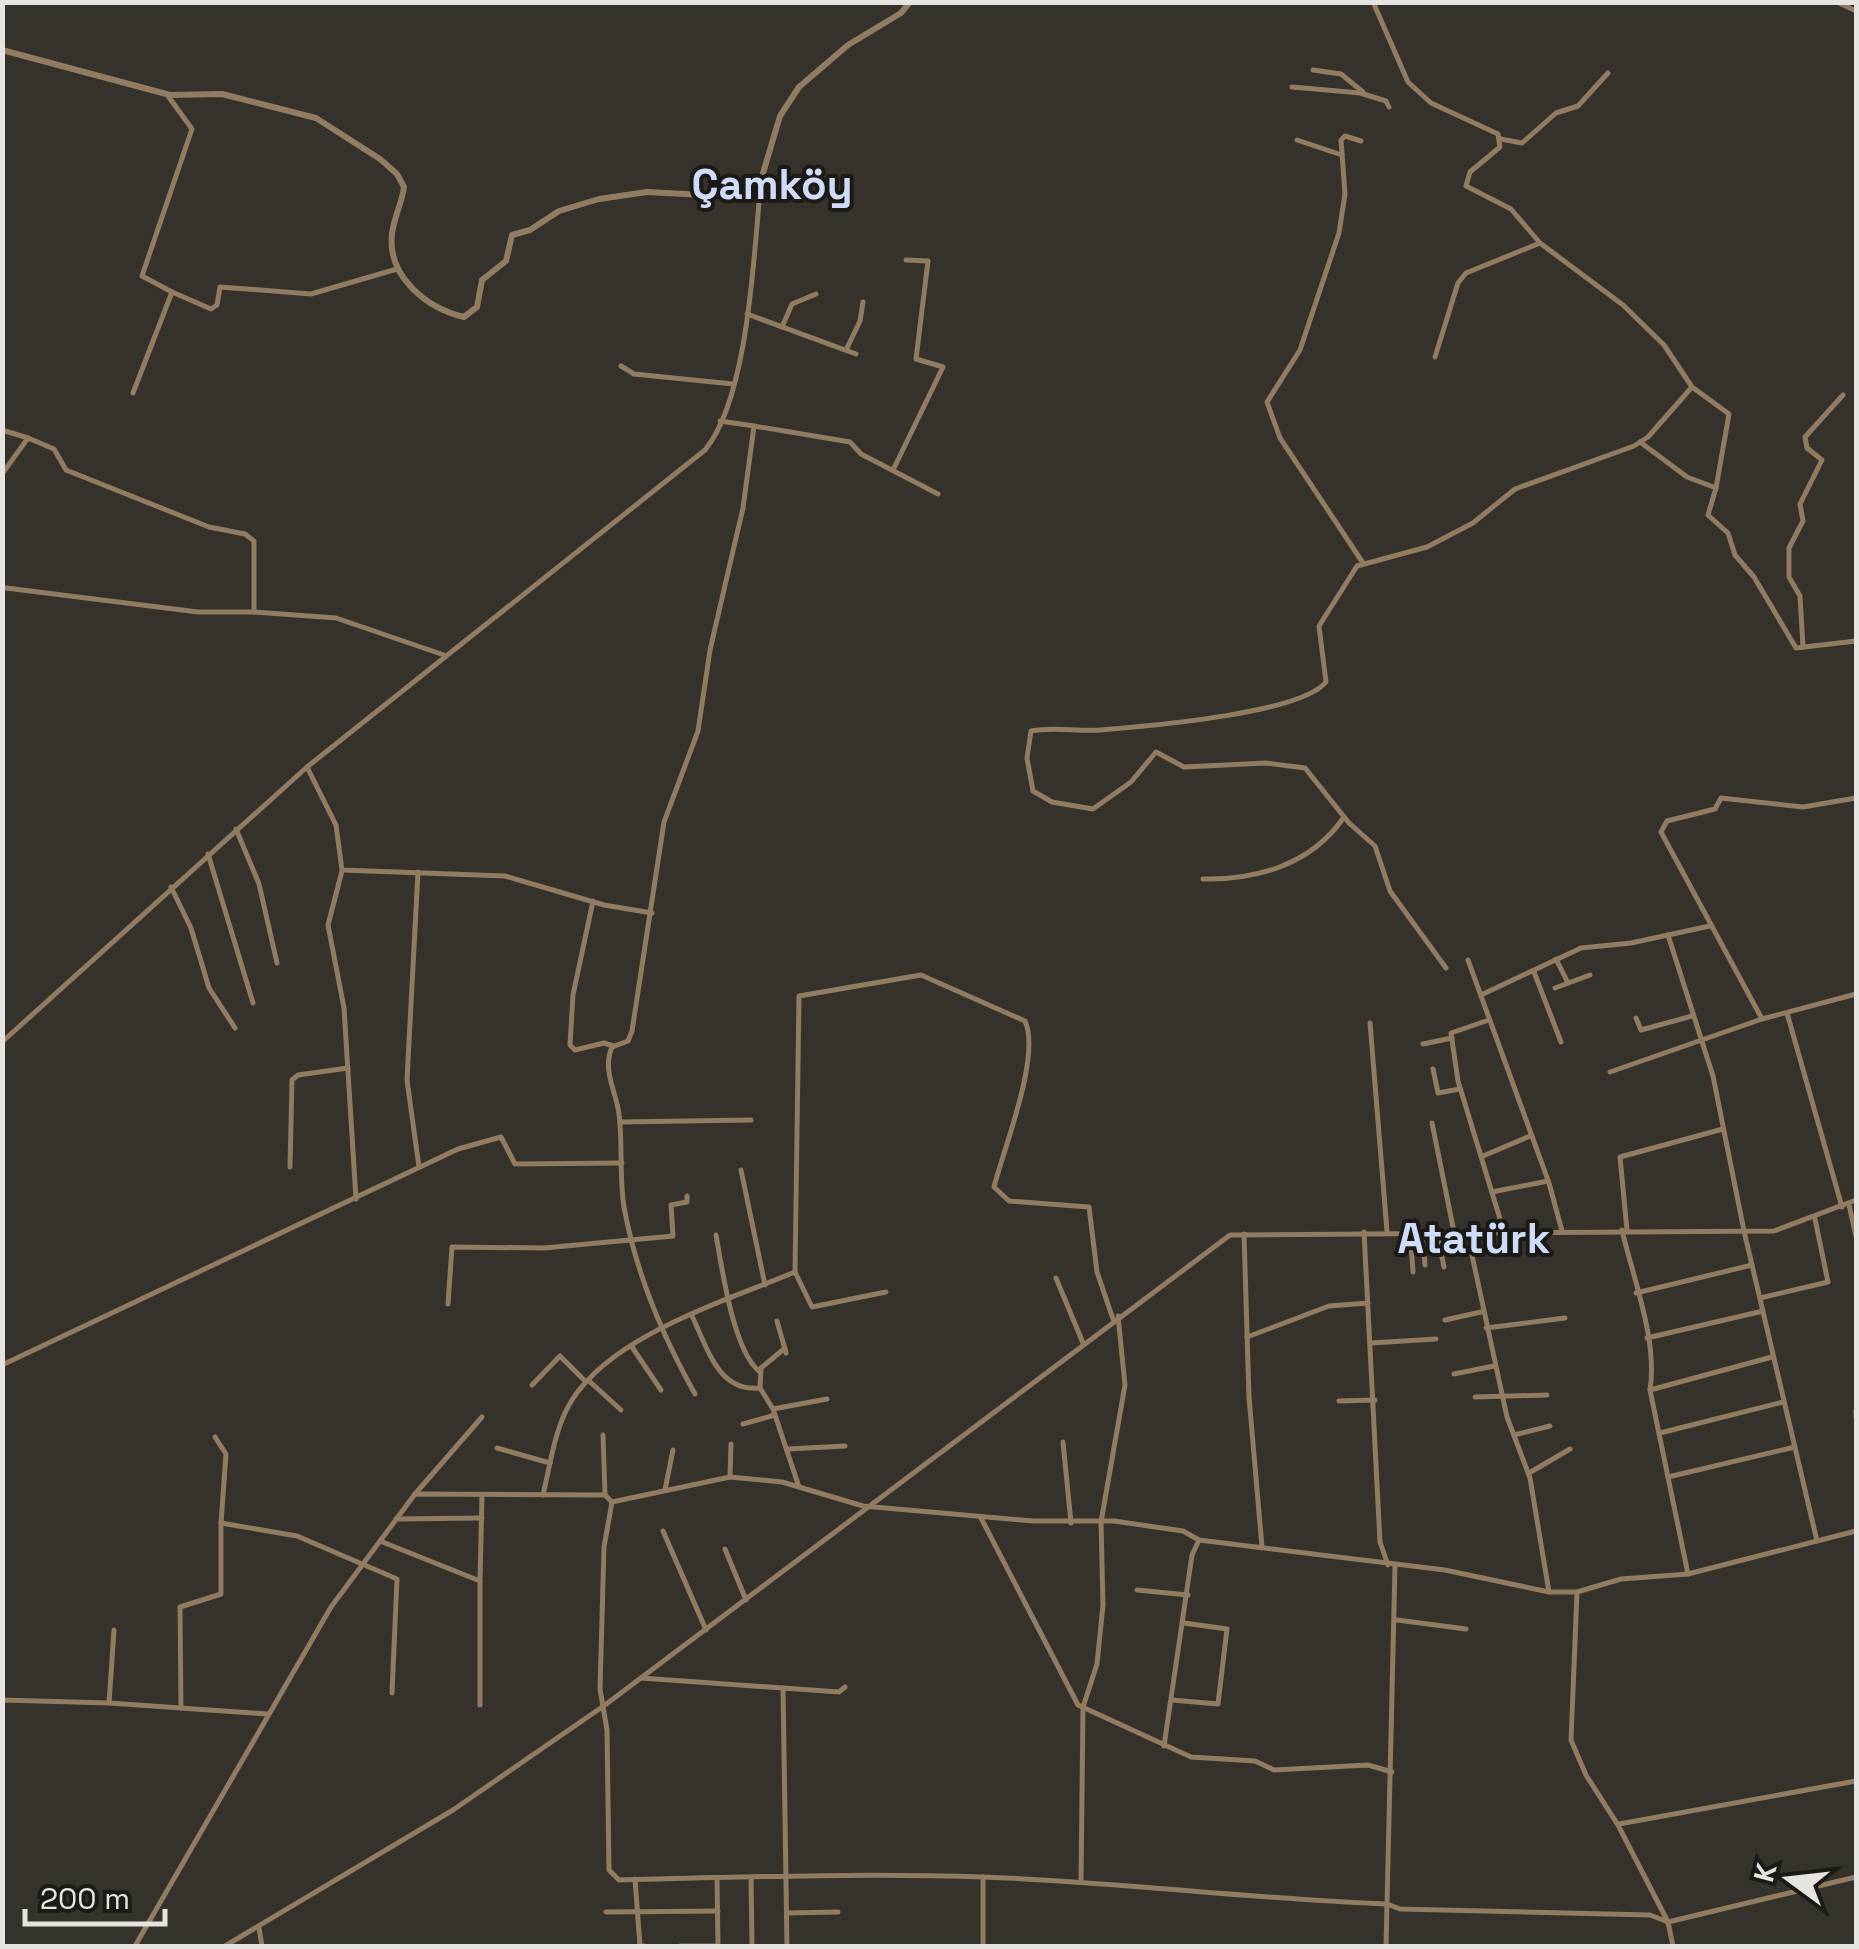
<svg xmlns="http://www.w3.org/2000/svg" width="1859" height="1949" viewBox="0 0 1859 1949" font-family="'Space Grotesk',sans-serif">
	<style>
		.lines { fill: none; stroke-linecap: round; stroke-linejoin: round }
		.minor { stroke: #917b61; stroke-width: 5 }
		.tertiary { stroke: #917b61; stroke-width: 6 }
		.labels { text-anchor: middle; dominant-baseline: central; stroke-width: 8; stroke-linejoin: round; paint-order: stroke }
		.district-label { font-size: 42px; font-weight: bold; fill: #cfdcf7; stroke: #1b1a17 }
	</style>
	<rect width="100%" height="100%" fill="#35322c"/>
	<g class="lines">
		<!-- minor -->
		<g class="minor">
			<polyline points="1373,2 1408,82 1431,103 1498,134 1500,147 1470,172 1466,186 1511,209 1540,243"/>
			<polyline points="1837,2 1856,11"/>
			<polyline points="1313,70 1341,74 1363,92"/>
			<polyline points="1292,87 1360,93 1386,101 1389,107"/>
			<polyline points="1501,139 1522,143 1556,113 1578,106 1608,73"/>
			<polyline points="1297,140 1342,155"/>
			<polyline points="1361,141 1345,136 1341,140 1345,194 1339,233 1300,350 1267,402 1280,438 1363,563"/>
			<polyline points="172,292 211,309 217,305 220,287 311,294 397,269"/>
			<polyline points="747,314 856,354"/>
			<polyline points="782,327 792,304 816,294"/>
			<polyline points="846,350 860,321 863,302"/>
			<path d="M 1435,357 L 1458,283 L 1466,273 L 1540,243 L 1623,305 L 1664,345 L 1692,387 L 1648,437 L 1634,446 L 1515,489 L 1473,523 L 1427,547 L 1357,566 L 1319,626 L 1326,682 C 1300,714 1147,726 1101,730 C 1077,732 1054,726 1031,731 L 1027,758 L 1033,791 L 1052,802 L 1093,809 L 1131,782 L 1156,752 L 1184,767 L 1266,763 L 1305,768 L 1349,823 L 1375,846 L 1390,891 L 1446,968"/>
			<polyline points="621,366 634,374 733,384"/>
			<polyline points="1692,387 1729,414 1716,488"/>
			<polyline points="133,393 172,292 142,276 192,129 168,96"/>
			<polyline points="754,426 850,442 861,454 938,494"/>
			<polyline points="2,430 28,438"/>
			<polyline points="1640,442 1687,477 1716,488 1708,515 1728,533 1735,555 1754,577 1796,648 1856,641"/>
			<polyline points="894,468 943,367 916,359 928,261 906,260"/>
			<polyline points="2,474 28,438 54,449 66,470 209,527 245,534 254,541 254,612 336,618 444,655"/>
			<polyline points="6,588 198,612 254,612"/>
			<polyline points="1803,647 1800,596 1789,577 1789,548 1803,521 1800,504 1822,460 1807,448 1805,437 1843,395"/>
			<polyline points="307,767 336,825 342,870 505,876 604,905 652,913"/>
			<polyline points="1856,798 1803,807 1721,798 1715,809 1667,821 1661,832 1762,1019 1856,994"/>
			<polyline points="236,829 259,884 277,963"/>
			<polyline points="208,854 253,1003"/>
			<polyline points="342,871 328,925 344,1008 356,1199"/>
			<polyline points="418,872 407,1080 419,1167"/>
			<path d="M 1203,879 C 1258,880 1312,864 1344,817"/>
			<polyline points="171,887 191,928 209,988 235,1028"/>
			<polyline points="593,901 573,995 570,1045 575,1050 604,1043 614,1046"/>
			<polyline points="1668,935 1713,1076 1744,1231 1817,1541"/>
			<polyline points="1556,959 1568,983"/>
			<polyline points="1468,960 1549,1183 1562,1231"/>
			<polyline points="1534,972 1561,1042"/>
			<polyline points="1555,988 1590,975"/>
			<polyline points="1481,995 1581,948 1631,943 1710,926"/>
			<polyline points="1787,1013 1842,1207"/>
			<polyline points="1636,1018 1641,1030 1692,1016"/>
			<polyline points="1489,1020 1451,1033 1458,1081 1504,1232"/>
			<polyline points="1370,1023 1387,1231"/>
			<path d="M 2,1042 L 307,767 L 705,450 C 749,397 754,250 761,180"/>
			<polyline points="1423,1044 1452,1038"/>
			<polyline points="1433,1069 1438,1093 1460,1089"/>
			<polyline points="1610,1072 1762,1019"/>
			<polyline points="620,1122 751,1120"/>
			<polyline points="1432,1123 1454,1232"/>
			<polyline points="1483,1156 1530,1136"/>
			<polyline points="290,1167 292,1080 298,1075 348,1068"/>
			<polyline points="741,1170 765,1285"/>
			<polyline points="1492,1192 1548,1181"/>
			<polyline points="1849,1205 1856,1236"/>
			<path d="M 1622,1230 C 1633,1278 1658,1341 1650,1390 L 1688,1574"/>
			<polyline points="1627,1230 1620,1157 1723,1129"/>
			<polyline points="1410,1231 1413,1272"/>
			<polyline points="1422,1231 1425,1265"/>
			<polyline points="1364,1232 1380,1542 1388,1565"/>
			<polyline points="1437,1232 1444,1267"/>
			<polyline points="1467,1232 1507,1417 1530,1478 1549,1592"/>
			<polyline points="1244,1234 1249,1397 1262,1547"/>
			<path d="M 716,1235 C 722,1268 733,1350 759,1371"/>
			<polyline points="795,1272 812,1307 886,1292"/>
			<polyline points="1056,1278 1083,1343"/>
			<polyline points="1636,1293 1752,1265"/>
			<polyline points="1760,1298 1828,1282 1815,1219"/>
			<polyline points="448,1304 452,1247 544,1248 673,1236 671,1205 687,1202 687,1196"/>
			<path d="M 692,1316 C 708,1349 718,1392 760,1388 L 773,1409 L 799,1487"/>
			<polyline points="1445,1320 1481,1312"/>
			<polyline points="777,1321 786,1353"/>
			<polyline points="1486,1328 1565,1318"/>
			<polyline points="1247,1337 1329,1306 1368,1303"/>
			<polyline points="1647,1338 1763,1311"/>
			<polyline points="1371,1343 1436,1339"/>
			<polyline points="632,1347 661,1390"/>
			<polyline points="2,1365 458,1149 501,1137 515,1164 622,1163"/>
			<polyline points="1454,1374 1494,1366"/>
			<polyline points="588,1380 621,1410"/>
			<polyline points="532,1385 560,1356 586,1382"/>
			<polyline points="760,1388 761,1368 785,1348"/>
			<polyline points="1650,1390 1772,1357"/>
			<path d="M 695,1394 C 662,1335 636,1274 624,1207 C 619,1176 623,1145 619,1114 C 616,1091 602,1070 612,1047 L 628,1041 L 632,1031 L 664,822 L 698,731 L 710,650 L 743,508 L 754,426 L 720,421"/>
			<polyline points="1475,1397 1547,1395"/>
			<polyline points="1339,1401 1375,1400"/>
			<polyline points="773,1409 827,1399"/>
			<polyline points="1856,1410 1856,1417"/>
			<polyline points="743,1424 775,1415"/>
			<polyline points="1660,1433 1783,1402"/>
			<polyline points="603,1435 605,1495"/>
			<polyline points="1514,1435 1550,1426"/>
			<polyline points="215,1437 226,1454 221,1523"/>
			<polyline points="1063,1442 1071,1523"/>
			<polyline points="497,1448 550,1463"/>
			<polyline points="788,1449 845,1446"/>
			<polyline points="1529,1473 1570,1449"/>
			<polyline points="730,1476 731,1444"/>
			<polyline points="1668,1477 1795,1447"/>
			<polyline points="665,1490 673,1450"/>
			<polyline points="415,1494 482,1417"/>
			<path d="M 543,1495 C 550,1466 555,1426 572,1400 C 614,1334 726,1301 795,1272 L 799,996 L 921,975 L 1025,1021 C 1041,1056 1004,1148 994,1187 L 1009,1201 L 1089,1207 L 1097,1272 L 1113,1319"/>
			<polyline points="981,1518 1078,1705 1191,1757 1255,1761 1274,1770 1368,1765 1392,1772"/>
			<polyline points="396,1519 482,1518"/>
			<polyline points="663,1531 706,1630"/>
			<path d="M 1856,1531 L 1688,1574 L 1621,1579 L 1577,1592 L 1549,1592 L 1445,1570 L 1199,1540 L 1183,1531 L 1114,1521 L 1033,1521 L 863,1506 L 782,1482 L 730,1477 L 612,1502 L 604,1547 L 600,1689 L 607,1730 L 609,1870 L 619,1880 C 740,1877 863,1873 984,1877 C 1119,1882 1252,1899 1387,1904 L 1400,1909 L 1650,1915 L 1668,1922 L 1856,1877"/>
			<polyline points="380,1541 480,1581 482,1495"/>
			<polyline points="725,1549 746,1600"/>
			<polyline points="480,1581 480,1705"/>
			<polyline points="1137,1590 1188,1595"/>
			<polyline points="1577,1592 1571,1740 1586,1775 1618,1825 1668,1922 1673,1946"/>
			<polyline points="1397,1620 1466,1629"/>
			<polyline points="114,1630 109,1703 267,1714"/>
			<polyline points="641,1678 839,1692 845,1687"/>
			<polyline points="783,1688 787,1946"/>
			<polyline points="2,1700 109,1703"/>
			<polyline points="1172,1700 1218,1704 1227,1629 1184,1623"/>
			<polyline points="181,1708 180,1607 221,1594 221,1523 297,1536 397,1579 392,1693"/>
			<polyline points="1164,1746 1192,1555 1199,1540"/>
			<polyline points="1619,1824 1856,1781"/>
			<polyline points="751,1877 752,1946"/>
			<polyline points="983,1877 983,1946"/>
			<polyline points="635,1879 640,1946 644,1946"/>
			<polyline points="717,1879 718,1946"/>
			<polyline points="1081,1882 1083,1707 1097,1664 1103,1605 1101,1522 1125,1385 1118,1316"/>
			<polyline points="606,1912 718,1911"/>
			<polyline points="787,1913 838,1912"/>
			<polyline points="259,1928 262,1946"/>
			<polyline points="135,1946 331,1607 415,1494 605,1495 612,1502"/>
			<polyline points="225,1946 453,1810 605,1705 1230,1235 1774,1231 1856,1200"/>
			<polyline points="680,1946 718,1946"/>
			<polyline points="1386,1946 1395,1566"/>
		</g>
		<!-- tertiary -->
		<path class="tertiary" d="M 2,50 L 170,95 L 222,94 L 316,118 L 380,159 L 397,174 L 404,187 C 402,203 394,217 392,234 C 387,276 426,308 464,317 L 477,307 L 482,280 L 506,261 L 512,235 L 530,230 L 559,211 L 599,199 L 647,192 L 704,195 L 761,180 L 780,116 L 799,87 L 848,45 L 901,13 L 910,2"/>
	</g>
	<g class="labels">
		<!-- district labels -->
		<g class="district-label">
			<text x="772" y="184">Çamköy</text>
			<text x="1474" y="1238">Atatürk</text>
		</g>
	</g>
	<!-- border -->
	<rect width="1859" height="1949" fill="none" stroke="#e6e4e0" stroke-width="10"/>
	<!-- north arrow -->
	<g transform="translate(1789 1879) rotate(285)" stroke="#1b1a17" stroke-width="8" paint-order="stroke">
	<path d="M0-8L18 38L0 25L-18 38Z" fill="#e6e4e0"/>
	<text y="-15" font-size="28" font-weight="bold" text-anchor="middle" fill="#e6e4e0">K</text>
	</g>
	<!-- scale -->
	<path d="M25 1909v15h140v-15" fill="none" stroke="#e6e4e0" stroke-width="5"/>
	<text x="40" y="1909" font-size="30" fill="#e6e4e0" stroke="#1b1a17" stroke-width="8" paint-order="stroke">200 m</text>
</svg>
